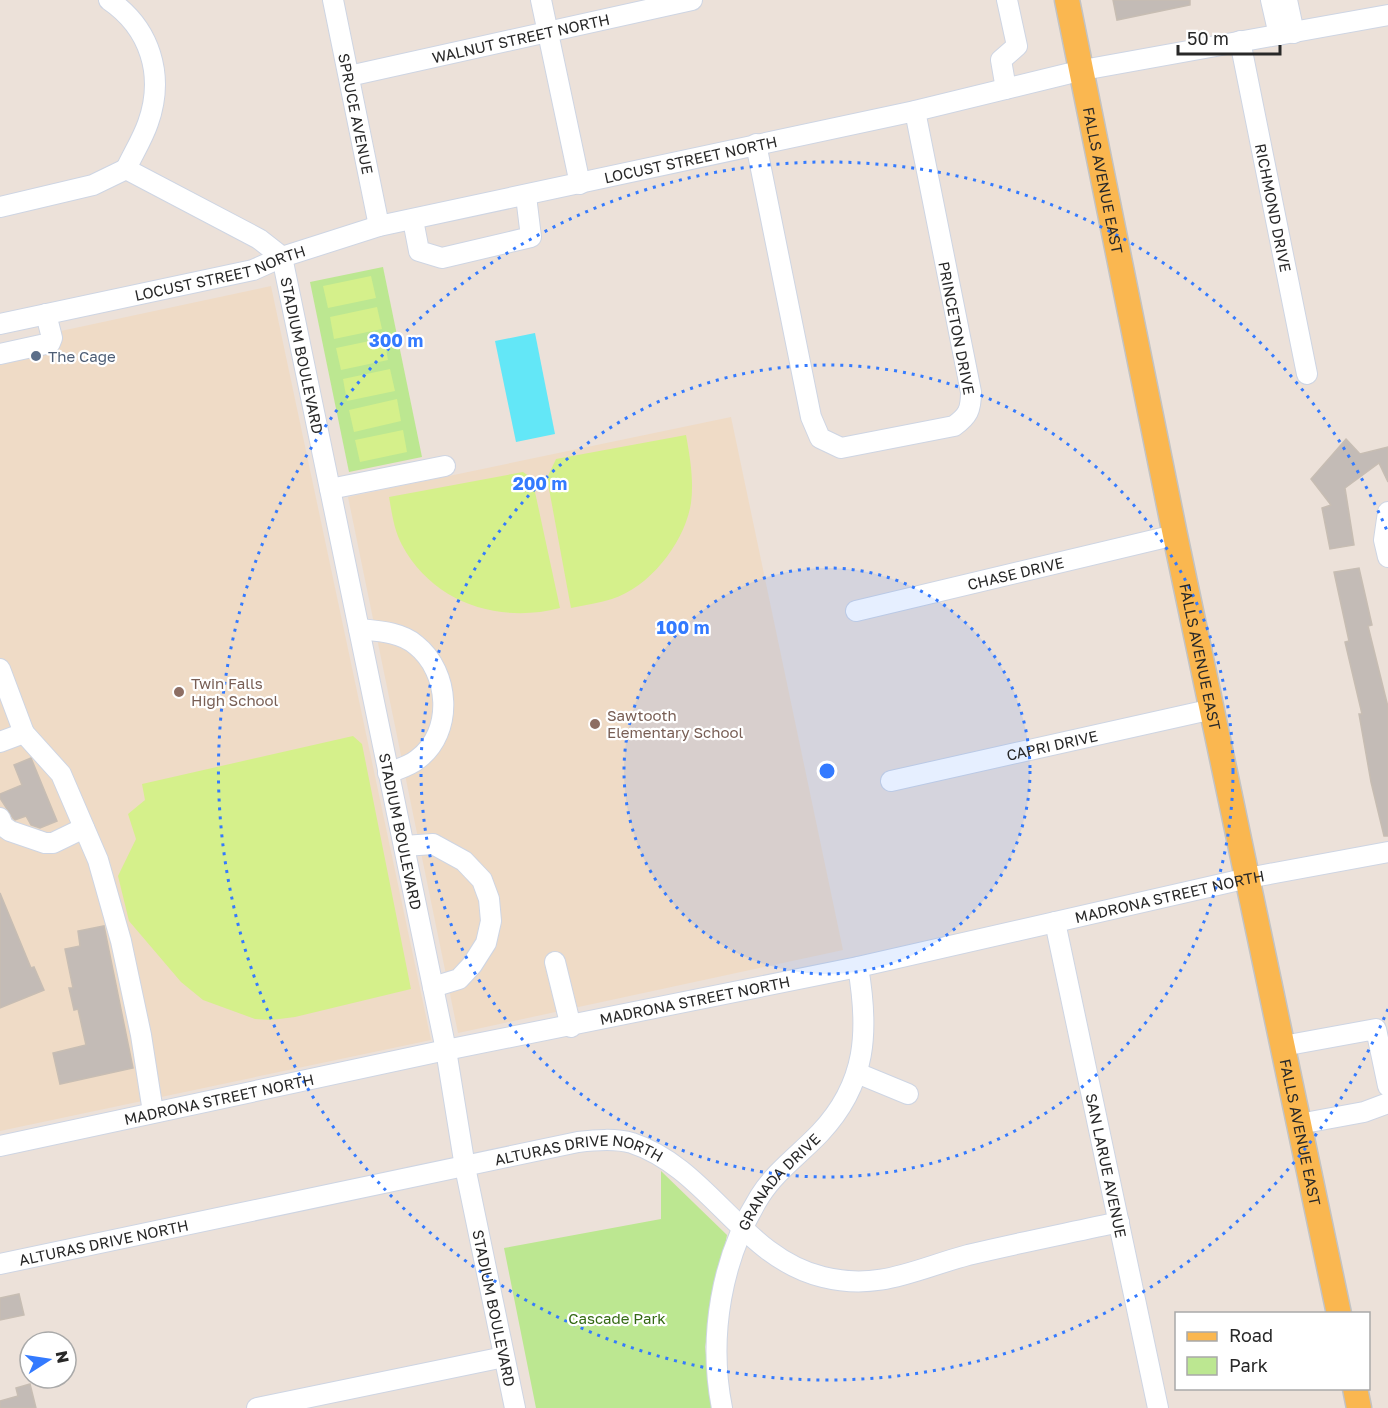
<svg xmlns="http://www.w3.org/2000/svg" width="1388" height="1408" viewBox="0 0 1388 1408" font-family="'Golos Text',sans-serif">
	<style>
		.education { fill: #efdbc6 }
		.green { fill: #bce791 }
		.pitch { fill: #d5f08b }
		.water { fill: #63e7f7 }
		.building { fill: #c3bbb6; stroke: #c7bdb3; stroke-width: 1.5 }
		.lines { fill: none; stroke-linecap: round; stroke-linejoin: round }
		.minor-casing { stroke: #ced5e3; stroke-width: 22 }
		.major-casing { stroke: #c3c3c3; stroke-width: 27 }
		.minor { stroke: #fff; stroke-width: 20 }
		.major { stroke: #fab750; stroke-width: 24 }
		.ring { fill: none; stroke: #337aff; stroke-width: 3; stroke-dasharray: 3 6 }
		.service-dot { fill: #5c6f8a; stroke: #fff; stroke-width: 2 }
		.education-dot { fill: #8d6e63; stroke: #fff; stroke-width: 2 }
		.labels { text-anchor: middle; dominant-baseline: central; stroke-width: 4.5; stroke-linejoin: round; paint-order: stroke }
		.street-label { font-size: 15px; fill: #282828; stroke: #fff }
		.service-label { font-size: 15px; fill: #4e5e75; stroke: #fff; text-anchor: start }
		.education-label { font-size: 15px; fill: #785e54; stroke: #fff; text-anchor: start }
		.park-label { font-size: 15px; fill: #346a14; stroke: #fff }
		.centre { fill: #337aff; stroke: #fff; stroke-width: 3 }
		.ring-label { font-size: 18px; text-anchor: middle; font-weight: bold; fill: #337aff; stroke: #fff; stroke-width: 4.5; stroke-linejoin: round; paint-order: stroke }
	</style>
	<rect width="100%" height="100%" fill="#ece1d9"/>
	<!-- education -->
	<g class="education">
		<polygon points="271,286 431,1040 0,1131 0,344"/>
		<polygon points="731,417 843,950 458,1033 348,497"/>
	</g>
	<!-- green -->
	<g class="green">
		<polygon points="383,267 422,457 349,472 310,282"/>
		<polygon points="661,1171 727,1235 705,1347 713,1408 536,1408 504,1248 661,1219"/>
	</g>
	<!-- pitch -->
	<g class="pitch">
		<polygon points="371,276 376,298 328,308 323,286"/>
		<polygon points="377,307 382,329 334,339 330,317"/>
		<polygon points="384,338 388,360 341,370 336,348"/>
		<polygon points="390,369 395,391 347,401 343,379"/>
		<polygon points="397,399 401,421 354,432 349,410"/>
		<polygon points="403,430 407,452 360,462 355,440"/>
		<path d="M 686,435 C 690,457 694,480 691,503 C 685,542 650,587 612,599 C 599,603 584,605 571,608 L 547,478 L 556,459 Z"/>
		<path d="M 523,472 L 532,478 L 560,608 C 499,624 433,603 402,545 C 394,530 392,514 389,497 Z"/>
		<polygon points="353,736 362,744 411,989 295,1017 271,1020 255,1019 203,1000 181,982 129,921 118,876 136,839 128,814 145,800 142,784"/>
	</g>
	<!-- water -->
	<polygon class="water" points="535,333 555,434 516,442 495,341"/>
	<!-- building -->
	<g class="building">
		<polygon points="1113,0 1190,0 1190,5 1117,20"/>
		<polygon points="1346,439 1360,454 1388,447 1388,482 1379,463 1345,488 1354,545 1330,549 1322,508 1331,505 1311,479"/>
		<polygon points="1359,568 1372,625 1368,626 1388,707 1388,836 1384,836 1371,782 1359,714 1362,714 1345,642 1349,641 1334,572"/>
		<polygon points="31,758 57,821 40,828 31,825 26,816 15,820 13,818 0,798 0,794 22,785 14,765"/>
		<polygon points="0,893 31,968 34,967 44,990 0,1008"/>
		<polygon points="104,926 133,1068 60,1084 53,1053 86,1045 78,1009 74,1010 69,988 73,988 65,949 80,946 78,931"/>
		<polygon points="19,1294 24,1315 0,1320 0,1298"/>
		<polygon points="30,1384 36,1408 0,1408 0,1401 18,1396 16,1388"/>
	</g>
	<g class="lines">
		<defs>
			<g id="minor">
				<path d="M 109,0 C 150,28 165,75 148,123 C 143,138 133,154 126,169"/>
				<path id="s1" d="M 333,0 L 379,226"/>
				<polyline points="541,0 580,184"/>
				<polyline points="1271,0 1279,35"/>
				<polyline points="1287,0 1294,33"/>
				<path id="s2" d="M 1240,41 L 1307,374"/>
				<path id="s3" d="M 349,76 L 692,0"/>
				<polyline points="1006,89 1001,60 1017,46 1007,0"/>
				<path d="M 756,144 L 811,417 L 820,438 L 841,448 L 954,426 C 968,416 971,410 971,392 L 915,111"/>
				<path id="s4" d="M 126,169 L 259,239 L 282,257 L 446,1050 L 465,1167 L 515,1408"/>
				<polyline points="0,207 93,185 126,169"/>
				<polyline points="413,220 419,251 442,258 531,237 526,196"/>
				<path id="s5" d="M 0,324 L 253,270 L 282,257 L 379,226 L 915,111 L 1083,70 L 1388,15"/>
				<polyline points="0,354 50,343 52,338 46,314"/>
				<polyline points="330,489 445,466"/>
				<polyline points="1388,512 1384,540 1388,557"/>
				<path id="s6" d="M 856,611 L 1175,535"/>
				<path d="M 359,629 C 378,631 401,632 416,645 C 450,672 454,732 418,759 C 410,766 398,769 388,773"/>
				<polyline points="0,669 24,733"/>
				<polyline points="0,742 24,733 61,774 98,860 121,941 141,1035 153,1112"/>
				<path id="s7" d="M 891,781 L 1213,709"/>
				<polyline points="0,818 3,826 10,831 45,843 53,843 84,828"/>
				<polyline points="404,846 433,844 464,861 482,880 489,899 491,921 486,943 472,965 459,979 433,987"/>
				<path id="s8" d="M 1055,922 L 1158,1408"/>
				<polyline points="555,962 571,1027"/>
				<polyline points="1283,1046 1376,1029 1388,1086"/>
				<polyline points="857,1073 908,1094"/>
				<polyline points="1299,1124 1364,1112 1388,1103"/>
				<path id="s9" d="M 0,1146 L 446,1050 L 858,967 L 1248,878 L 1388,852"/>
				<path id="s10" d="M 0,1264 L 578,1142 C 595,1140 615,1138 632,1143 C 708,1168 743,1258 823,1277 C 879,1291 916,1269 968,1255 C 1018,1243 1069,1233 1119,1222"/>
				<polyline points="257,1408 504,1357"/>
				<path id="s11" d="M 722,1408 C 708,1337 721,1258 760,1196 C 775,1172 800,1154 820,1133 C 867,1083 869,1031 858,967"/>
			</g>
			<g id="major">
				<path id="s12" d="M 1067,0 L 1175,535 L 1339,1314"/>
				<polyline points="1355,1388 1359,1408"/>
			</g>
		</defs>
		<!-- minor casing -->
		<use href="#minor" class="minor-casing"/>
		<!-- major casing -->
		<use href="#major" class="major-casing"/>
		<!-- minor -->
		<use href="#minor" class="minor"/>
		<!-- major -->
		<use href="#major" class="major"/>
	</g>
	<!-- distance rings -->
	<circle cx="827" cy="771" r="203" fill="#337aff" fill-opacity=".12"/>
	<g class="ring">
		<circle cx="827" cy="771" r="203"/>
		<circle cx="827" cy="771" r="406"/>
		<path d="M1388 1009A609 609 0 1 1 1388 533"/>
	</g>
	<!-- markers -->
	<circle class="service-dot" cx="36" cy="356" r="6"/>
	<g class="education-dot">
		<circle cx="179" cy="692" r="6"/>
		<circle cx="595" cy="724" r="6"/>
	</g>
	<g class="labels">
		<!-- street labels -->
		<g class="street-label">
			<text stroke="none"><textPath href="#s3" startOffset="176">WALNUT STREET NORTH</textPath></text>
			<text stroke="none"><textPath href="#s1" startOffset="116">SPRUCE AVENUE</textPath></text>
			<text stroke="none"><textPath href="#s5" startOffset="711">LOCUST STREET NORTH</textPath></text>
			<text stroke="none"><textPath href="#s12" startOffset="184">FALLS AVENUE EAST</textPath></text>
			<text stroke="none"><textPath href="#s2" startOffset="170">RICHMOND DRIVE</textPath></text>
			<text stroke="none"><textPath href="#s5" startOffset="226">LOCUST STREET NORTH</textPath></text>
			<text transform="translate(957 328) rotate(79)">PRINCETON DRIVE</text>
			<text stroke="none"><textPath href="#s4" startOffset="280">STADIUM BOULEVARD</textPath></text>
			<text stroke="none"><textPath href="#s6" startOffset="164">CHASE DRIVE</textPath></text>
			<text stroke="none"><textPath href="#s12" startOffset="670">FALLS AVENUE EAST</textPath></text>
			<text stroke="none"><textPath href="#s7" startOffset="165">CAPRI DRIVE</textPath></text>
			<text stroke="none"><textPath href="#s4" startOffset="766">STADIUM BOULEVARD</textPath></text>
			<text stroke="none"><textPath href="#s9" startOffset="1196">MADRONA STREET NORTH</textPath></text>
			<text stroke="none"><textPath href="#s9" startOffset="710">MADRONA STREET NORTH</textPath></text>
			<text stroke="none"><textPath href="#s9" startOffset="224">MADRONA STREET NORTH</textPath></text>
			<text stroke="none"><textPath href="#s12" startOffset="1156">FALLS AVENUE EAST</textPath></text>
			<text stroke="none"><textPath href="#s10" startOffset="592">ALTURAS DRIVE NORTH</textPath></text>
			<text stroke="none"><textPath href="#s8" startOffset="249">SAN LARUE AVENUE</textPath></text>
			<text stroke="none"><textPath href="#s11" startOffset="243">GRANADA DRIVE</textPath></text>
			<text stroke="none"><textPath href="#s10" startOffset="106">ALTURAS DRIVE NORTH</textPath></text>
			<text stroke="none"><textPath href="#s4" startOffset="1252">STADIUM BOULEVARD</textPath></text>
		</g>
		<!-- service labels -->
		<g class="service-label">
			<text x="48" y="356">The Cage</text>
		</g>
		<!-- education labels -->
		<g class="education-label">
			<text x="191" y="683">Twin Falls<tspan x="191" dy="17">High School</tspan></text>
			<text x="607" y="715">Sawtooth<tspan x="607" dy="17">Elementary School</tspan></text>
		</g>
		<!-- park labels -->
		<g class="park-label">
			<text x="617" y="1318">Cascade Park</text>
		</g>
	</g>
	<circle cx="827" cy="771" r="9" class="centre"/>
	<g class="ring-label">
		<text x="396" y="347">300 m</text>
		<text x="540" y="490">200 m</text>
		<text x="683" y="634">100 m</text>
	</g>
	<!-- legend -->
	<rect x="1175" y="1312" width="195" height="78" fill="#ffffff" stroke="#a9a9a9" stroke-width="1.5"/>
	<rect x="1187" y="1332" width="30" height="9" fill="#fab750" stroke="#a9a9a9" stroke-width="1.5"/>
	<text x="1229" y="1342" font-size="18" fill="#282828">Road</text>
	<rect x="1187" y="1357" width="30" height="18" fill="#bce791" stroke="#a9a9a9" stroke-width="1.5"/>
	<text x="1229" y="1372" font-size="18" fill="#282828">Park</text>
	<!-- north arrow -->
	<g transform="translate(48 1360) rotate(78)"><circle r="28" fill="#ffffff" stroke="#a9a9a9" stroke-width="1.5"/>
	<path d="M0-4.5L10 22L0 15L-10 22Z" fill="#337aff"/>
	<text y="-9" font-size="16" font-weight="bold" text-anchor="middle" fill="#282828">N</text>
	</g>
	<!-- scale -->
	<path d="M1178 45v9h102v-9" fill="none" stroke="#282828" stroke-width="3"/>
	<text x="1187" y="45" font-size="18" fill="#282828" stroke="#ffffff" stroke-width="4.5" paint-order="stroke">50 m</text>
</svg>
